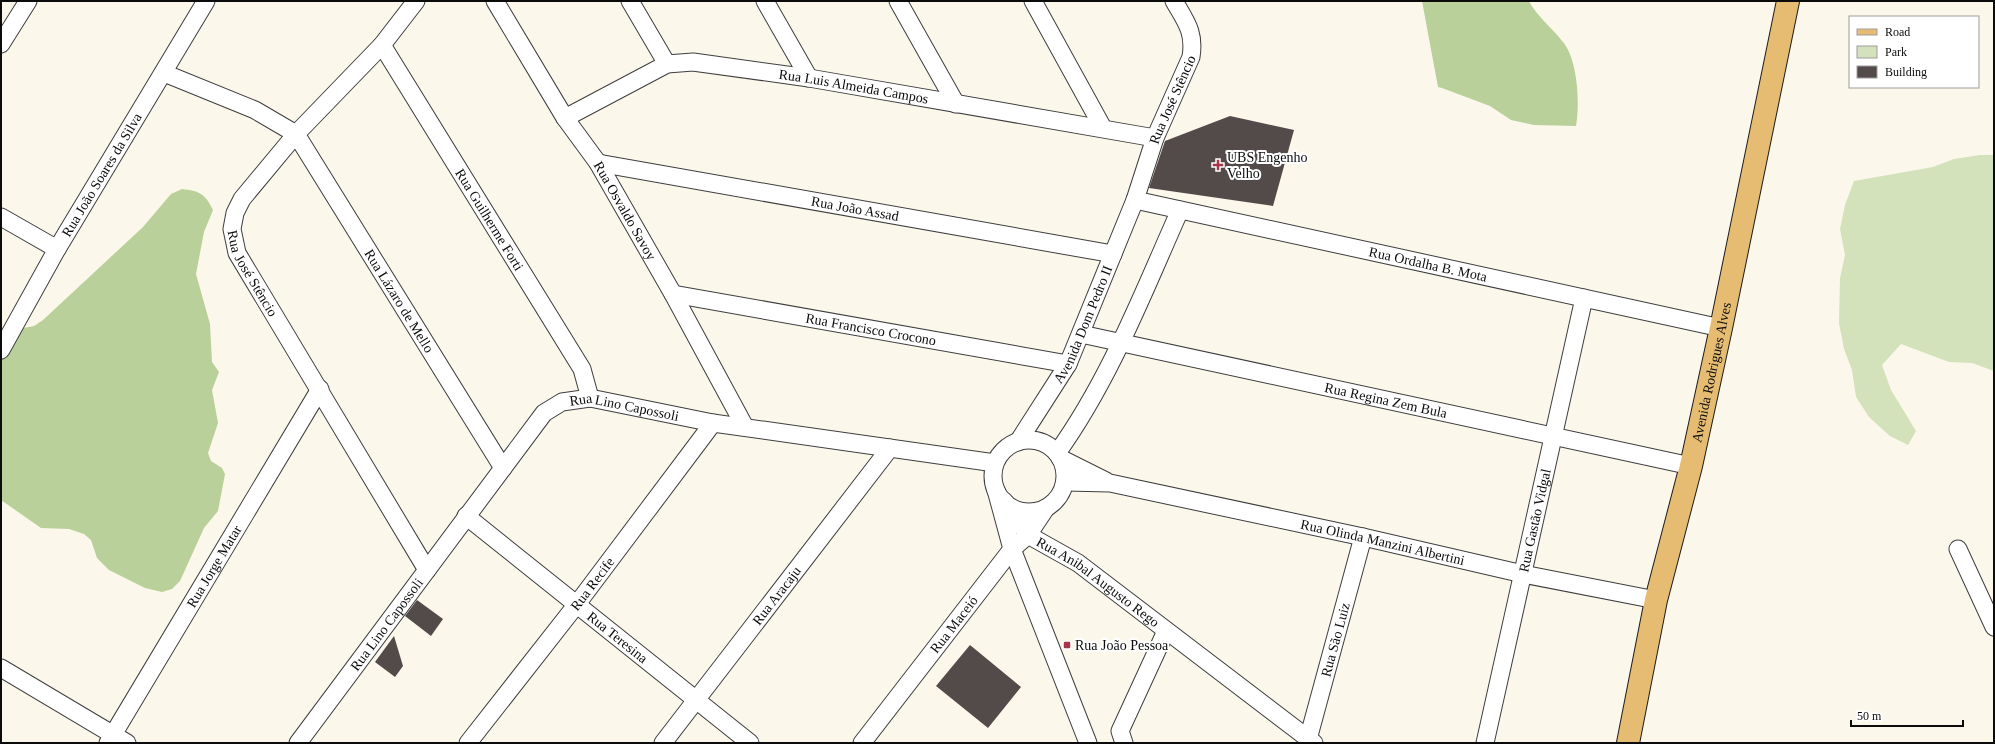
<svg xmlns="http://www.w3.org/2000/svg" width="1995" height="744" viewBox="0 0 1995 744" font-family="Georgia,serif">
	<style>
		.green { fill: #d3e2ba }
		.forest { fill: #b9d09b }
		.building { fill: #524b49 }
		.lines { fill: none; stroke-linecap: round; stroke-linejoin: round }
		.street-casing { stroke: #3e3e3e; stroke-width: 19 }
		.primary-casing { stroke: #1c1c1c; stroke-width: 24 }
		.street { stroke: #fff; stroke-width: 17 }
		.primary { stroke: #e6bc72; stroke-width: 22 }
		.poi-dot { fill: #a73648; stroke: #fff; stroke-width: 1.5 }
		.labels { text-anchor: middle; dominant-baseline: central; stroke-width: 4; stroke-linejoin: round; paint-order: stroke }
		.street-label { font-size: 14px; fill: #0b0b0b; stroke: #fff }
		.poi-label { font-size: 14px; fill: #0b0b0b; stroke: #fff; text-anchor: start }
	</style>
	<rect width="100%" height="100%" fill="#fcf7eb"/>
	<!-- green -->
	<polygon class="green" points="1980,155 1994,155 1994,371 1972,363 1949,362 1901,344 1882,365 1891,390 1916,431 1908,445 1890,436 1869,417 1856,397 1852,370 1844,349 1839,323 1840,278 1845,255 1840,229 1845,205 1854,181 1933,167 1954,159"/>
	<!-- forest -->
	<g class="forest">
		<path d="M 1422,1 L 1529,1 C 1535,14 1554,30 1563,42 C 1578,60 1580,104 1576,126 L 1534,125 L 1511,120 L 1490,106 L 1442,88 L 1438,87 Z"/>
		<path d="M 182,189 C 199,191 205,193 213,210 L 204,232 L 196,274 L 210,324 L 212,362 L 219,372 L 212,390 L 218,423 L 208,453 L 211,461 L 222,468 L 225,474 L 218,511 L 204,528 L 180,581 L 172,589 L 162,592 L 145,588 L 109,570 L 97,558 L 91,540 L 84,534 L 69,529 L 41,528 L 1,500 L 1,338 L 12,330 L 34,326 L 43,320 L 143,227 L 171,194 Z"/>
	</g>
	<!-- building -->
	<g class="building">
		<polygon points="1230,116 1294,130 1273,206 1149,188 1165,141"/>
		<polygon points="417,600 443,619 431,636 405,616"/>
		<polygon points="394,636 403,666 395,677 375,662"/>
		<polygon points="970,645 1021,687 988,728 936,686"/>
	</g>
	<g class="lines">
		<defs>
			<g id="street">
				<path id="s1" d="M 416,1 L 382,45 L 296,134 L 242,199 L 235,213 L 232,229 L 237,253 L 427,570"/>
				<path id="s2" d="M 495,1 L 565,118 L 598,163 L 673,294 L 745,427"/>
				<polyline points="630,1 667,64"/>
				<polyline points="765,1 809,78"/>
				<polyline points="898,1 956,104"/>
				<polyline points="1033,1 1103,128"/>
				<polyline points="1,44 28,1"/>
				<path id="s3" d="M 382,45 L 582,369 L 590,398"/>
				<path id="s4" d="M 164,73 L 255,110 L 296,134 L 503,468"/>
				<path id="s5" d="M 565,118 L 667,64 L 693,62 L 809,78 L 1155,138"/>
				<path id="s6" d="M 598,163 L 1113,254"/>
				<path id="s7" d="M 1135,200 L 1721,328"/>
				<polyline points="1,217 57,249"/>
				<path id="s8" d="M 673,294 L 1068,364"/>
				<path id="s9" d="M 1081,334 L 1691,466"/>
				<path id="s10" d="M 1,350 L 57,249 L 206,1"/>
				<circle cx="1029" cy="476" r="36"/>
				<path id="s11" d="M 1018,442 L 1068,364 L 1135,200 L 1155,138 L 1191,57 C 1195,32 1186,22 1174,1"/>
				<path d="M 1057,453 C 1110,379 1143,293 1180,210"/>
				<polyline points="1060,458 1106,481"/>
				<path id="s12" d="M 1065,482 L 1110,483 L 1363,537 L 1523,574 L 1656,600"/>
				<polyline points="996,490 1012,549 1088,743"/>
				<path id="s13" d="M 1004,501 L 1028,535 L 1078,563 L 1314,743"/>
				<path id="s14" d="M 466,516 L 750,743"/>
				<polyline points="1958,549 1994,627"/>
				<polyline points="1,668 127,743"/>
				<path id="s15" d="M 108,743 L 320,389"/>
				<path id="s16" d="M 298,743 L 544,413 L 562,402 L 590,398 L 713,423 L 995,463"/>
				<path id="s17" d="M 468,743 L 577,604 L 713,423"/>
				<path id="s18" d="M 663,743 L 890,448"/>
				<path id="s19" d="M 862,743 L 1012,549 L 1028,535 L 1046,508"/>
				<polyline points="1124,743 1120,731 1166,631"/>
				<path id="s20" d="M 1307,743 L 1363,537"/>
				<path id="s21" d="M 1485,743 L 1584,298"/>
			</g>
			<g id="primary">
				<path id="s22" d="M 1628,743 L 1656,600 L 1691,466 L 1721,328 L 1788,1"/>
			</g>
		</defs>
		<!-- street casing -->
		<use href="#street" class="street-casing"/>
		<!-- primary casing -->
		<use href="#primary" class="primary-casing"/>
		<!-- street -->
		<use href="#street" class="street"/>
		<!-- primary -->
		<use href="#primary" class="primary"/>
	</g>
	<!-- markers -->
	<g class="poi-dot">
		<path d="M1216 159h4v4h4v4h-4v4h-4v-4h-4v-4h4z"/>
		<rect x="1063" y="641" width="8" height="8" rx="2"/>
	</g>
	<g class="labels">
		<!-- street labels -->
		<g class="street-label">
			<text stroke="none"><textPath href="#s5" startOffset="304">Rua Luis Almeida Campos</textPath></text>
			<text stroke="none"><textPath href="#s11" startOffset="377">Rua José Stêncio</textPath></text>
			<text stroke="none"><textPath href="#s10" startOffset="202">Rua João Soares da Silva</textPath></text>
			<text stroke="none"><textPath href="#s6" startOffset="261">Rua João Assad</textPath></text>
			<text stroke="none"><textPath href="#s2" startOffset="247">Rua Osvaldo Savoy</textPath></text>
			<text stroke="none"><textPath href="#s3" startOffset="205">Rua Guilherme Forti</textPath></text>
			<text stroke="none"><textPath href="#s7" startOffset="300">Rua Ordalha B. Mota</textPath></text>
			<text stroke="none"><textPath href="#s1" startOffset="345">Rua José Stêncio</textPath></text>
			<text stroke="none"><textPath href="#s4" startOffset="342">Rua Lázaro de Mello</textPath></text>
			<text stroke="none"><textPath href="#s11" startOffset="135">Avenida Dom Pedro II</textPath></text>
			<text stroke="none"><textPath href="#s8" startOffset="201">Rua Francisco Crocono</textPath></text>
			<text stroke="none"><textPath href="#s22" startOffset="380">Avenida Rodrigues Alves</textPath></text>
			<text stroke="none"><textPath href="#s9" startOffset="312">Rua Regina Zem Bula</textPath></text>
			<text stroke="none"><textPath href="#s16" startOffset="496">Rua Lino Capossoli</textPath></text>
			<text stroke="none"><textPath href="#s21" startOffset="228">Rua Gastão Vidgal</textPath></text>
			<text stroke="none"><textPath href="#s12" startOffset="324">Rua Olinda Manzini Albertini</textPath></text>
			<text stroke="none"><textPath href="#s15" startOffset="206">Rua Jorge Matar</textPath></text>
			<text stroke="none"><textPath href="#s13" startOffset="126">Rua Anibal Augusto Rego</textPath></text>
			<text stroke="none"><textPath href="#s17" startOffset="202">Rua Recife</textPath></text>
			<text stroke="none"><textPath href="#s18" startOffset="186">Rua Aracaju</textPath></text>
			<text stroke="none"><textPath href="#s16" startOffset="148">Rua Lino Capossoli</textPath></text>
			<text stroke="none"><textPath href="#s19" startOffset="150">Rua Maceió</textPath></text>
			<text stroke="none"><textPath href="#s14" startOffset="194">Rua Teresina</textPath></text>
			<text stroke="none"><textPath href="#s20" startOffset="107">Rua São Luiz</textPath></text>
		</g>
		<!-- poi labels -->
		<g class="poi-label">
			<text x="1227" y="157">UBS Engenho<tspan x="1227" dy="16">Velho</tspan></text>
			<text x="1075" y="645">Rua João Pessoa</text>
		</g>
	</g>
	<!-- border -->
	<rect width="1995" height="744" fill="none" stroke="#0b0b0b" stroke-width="4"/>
	<!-- legend -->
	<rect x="1849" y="16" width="130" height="72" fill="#ffffff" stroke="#9d9d9d"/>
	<rect x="1857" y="29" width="20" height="6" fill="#e6bc72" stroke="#9d9d9d"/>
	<text x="1885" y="36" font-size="12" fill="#0b0b0b">Road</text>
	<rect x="1857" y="46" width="20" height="12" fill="#d3e2ba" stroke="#9d9d9d"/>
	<text x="1885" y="56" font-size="12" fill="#0b0b0b">Park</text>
	<rect x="1857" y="66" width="20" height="12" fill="#524b49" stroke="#9d9d9d"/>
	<text x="1885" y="76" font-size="12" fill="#0b0b0b">Building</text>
	<!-- scale -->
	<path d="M1851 720v6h112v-6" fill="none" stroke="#0b0b0b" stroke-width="2"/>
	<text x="1857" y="720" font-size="12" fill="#0b0b0b" stroke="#ffffff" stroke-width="3" paint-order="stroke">50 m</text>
</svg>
